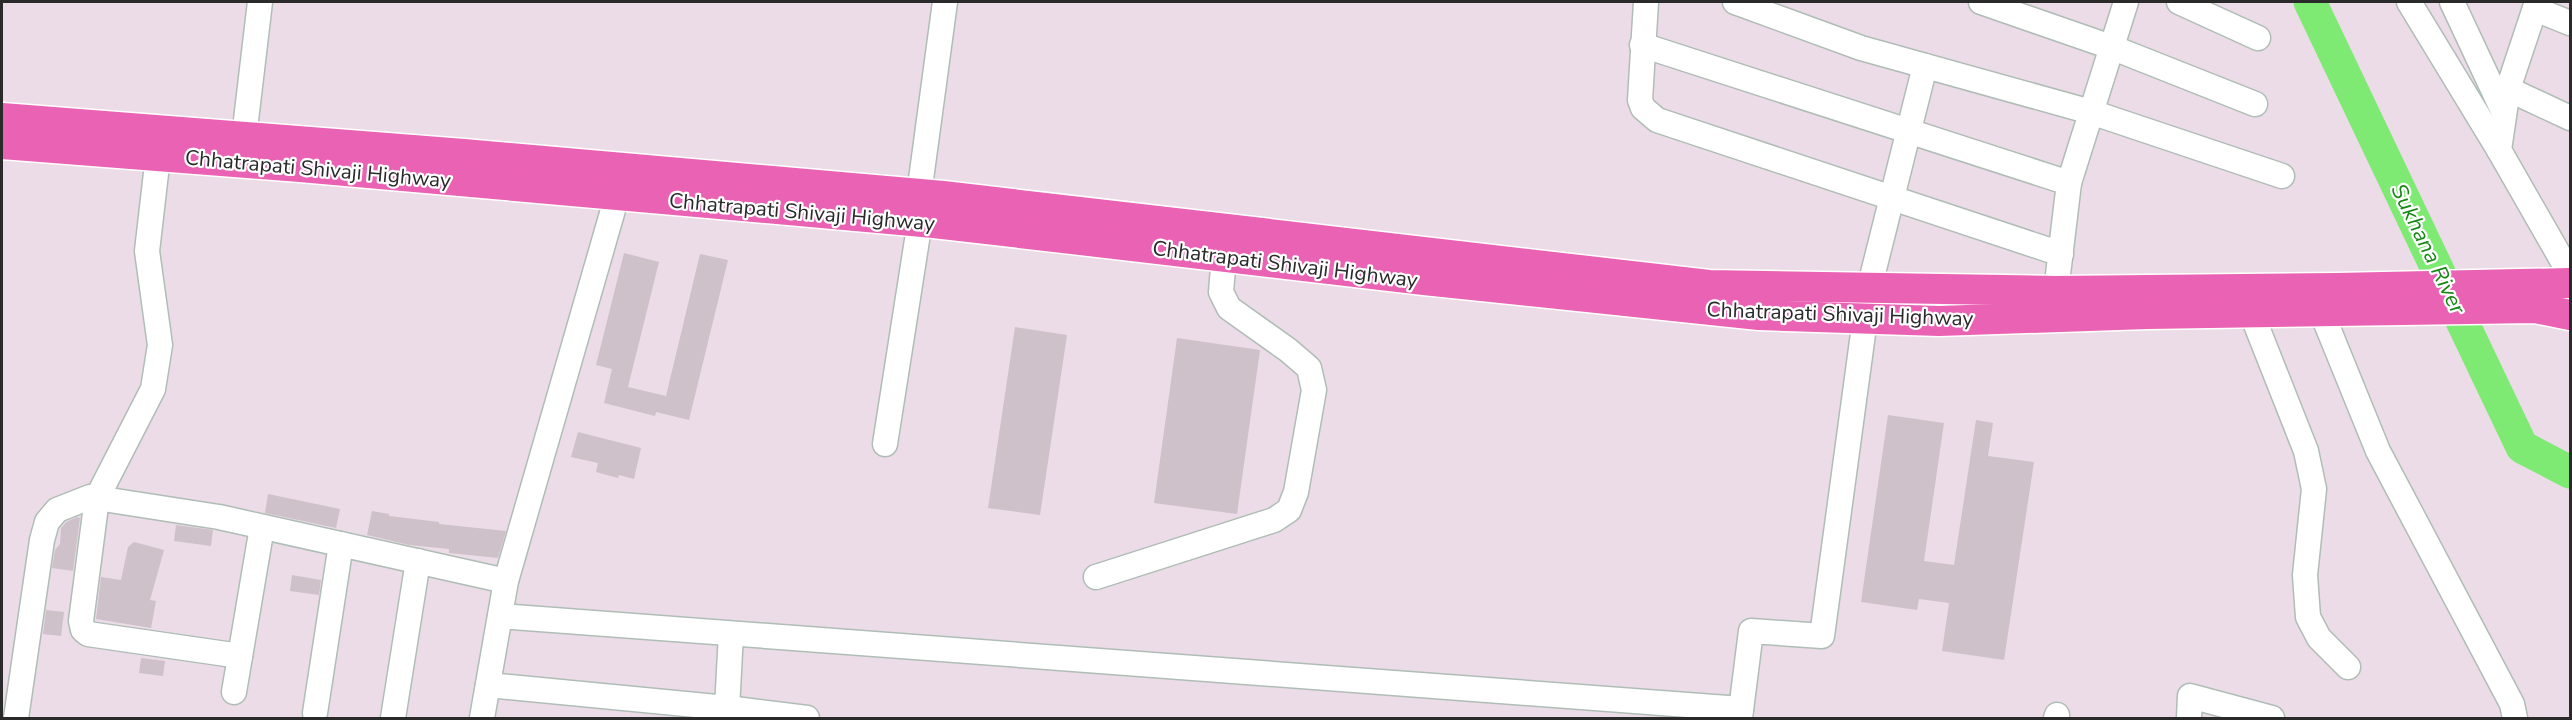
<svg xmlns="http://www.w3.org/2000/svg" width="2572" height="720" viewBox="0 0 2572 720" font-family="'Nunito Sans',sans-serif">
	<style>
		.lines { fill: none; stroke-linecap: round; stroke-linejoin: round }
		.river { stroke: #7ee973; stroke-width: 33 }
		.building { fill: #cec1ca }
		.minor-casing { stroke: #b0bdb6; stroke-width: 27 }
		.major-casing { stroke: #fff; stroke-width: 33 }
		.minor { stroke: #fff; stroke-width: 24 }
		.major { stroke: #ea62b3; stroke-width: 30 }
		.labels { text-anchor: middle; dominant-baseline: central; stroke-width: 4.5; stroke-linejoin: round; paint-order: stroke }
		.street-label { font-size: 21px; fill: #2a2a2a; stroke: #fff }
		.water-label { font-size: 22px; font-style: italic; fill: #158713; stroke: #fff }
	</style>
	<rect width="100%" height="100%" fill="#ebdce8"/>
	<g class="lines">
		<!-- river -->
		<polyline class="river" points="2310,2 2522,447 2570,472"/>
	</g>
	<!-- building -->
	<g class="building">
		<polygon points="624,253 659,262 628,387 666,396 700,254 728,260 689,420 656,412 655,416 604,403 612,369 596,365"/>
		<polygon points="1015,327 1067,335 1040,515 988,508"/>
		<polygon points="1177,338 1260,350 1237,514 1154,503"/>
		<polygon points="1888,415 1944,423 1924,561 1954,565 1976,420 1993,423 1988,456 2034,462 2004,660 1942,651 1949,603 1919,599 1917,610 1861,602"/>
		<polygon points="578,432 641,448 634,479 619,475 618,478 596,472 598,463 571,457"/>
		<polygon points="268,494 340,509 336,528 265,513"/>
		<polygon points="372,511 389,514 389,516 439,522 439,524 506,531 498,558 449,553 449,549 409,545 367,535"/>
		<polygon points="77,517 80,518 73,571 52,568 55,550 60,544 61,528 66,522"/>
		<polygon points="176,525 213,530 211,546 174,541"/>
		<polygon points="134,542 164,550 150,600 156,601 151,628 96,619 101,577 121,580 128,547"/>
		<polygon points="292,575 321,580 319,595 290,591"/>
		<polygon points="46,610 64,612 61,636 43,634"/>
		<polygon points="141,658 165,661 163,676 139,673"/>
	</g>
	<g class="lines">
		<defs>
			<g id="minor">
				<polyline points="1646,2 1640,100 1643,108 1657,120 2061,254"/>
				<polyline points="1735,2 1861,48 2091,112 2282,176"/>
				<polyline points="1981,2 2111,47 2255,104"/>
				<polyline points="2179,2 2258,38"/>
				<polyline points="2409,2 2499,150"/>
				<polyline points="2452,2 2504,113"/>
				<polyline points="2537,2 2508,89 2499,150 2570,274"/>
				<polyline points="2535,9 2570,23"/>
				<polyline points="1642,45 2069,183"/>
				<polyline points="2508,89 2570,118"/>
				<polyline points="244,137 260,2"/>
				<polyline points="158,156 147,251 160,345 153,389 97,498 81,621 83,630 88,634 240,656"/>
				<polyline points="919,194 945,2"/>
				<polyline points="1869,289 1925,66"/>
				<polyline points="2056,291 2069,183 2126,2"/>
				<polyline points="2315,296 2378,451 2512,704 2515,718"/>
				<polyline points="2251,312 2306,451 2314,489 2305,575 2308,617 2319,638 2348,667"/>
				<polyline points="885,444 920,221"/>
				<polyline points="1096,577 1274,520 1289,510 1296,492 1314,390 1309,368 1288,350 1229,308 1221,292 1224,256"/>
				<polyline points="500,616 1741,709"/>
				<polyline points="488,685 727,708 807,718"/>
				<polyline points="234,692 262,527"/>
				<polyline points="727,708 731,634"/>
				<polyline points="315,713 341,544"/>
				<polyline points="16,718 42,540 47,522 57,510 90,497 219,517 506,581"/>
				<polyline points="393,718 418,561"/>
				<polyline points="482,718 506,581 617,196 618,178"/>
				<polyline points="1740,718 1751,631 1822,636 1865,319"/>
				<polyline points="2056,718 2057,715"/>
				<polyline points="2189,718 2190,696 2272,718"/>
			</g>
			<g id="major">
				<polyline points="2,118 464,154 943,196 1709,285 2056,291 2337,288 2570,283"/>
				<polyline points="2,144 300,167 934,223 1424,280 1759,315 1939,321 2147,314 2535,308 2570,315"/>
			</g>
		</defs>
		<!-- minor casing -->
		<use href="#minor" class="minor-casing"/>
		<!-- major casing -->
		<use href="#major" class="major-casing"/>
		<!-- minor -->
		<use href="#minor" class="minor"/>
		<!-- major -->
		<use href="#major" class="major"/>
	</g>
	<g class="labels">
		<!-- street labels -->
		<g class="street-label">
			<text transform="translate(318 169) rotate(5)">Chhatrapati Shivaji Highway</text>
			<text transform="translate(802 212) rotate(5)">Chhatrapati Shivaji Highway</text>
			<text transform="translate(1285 264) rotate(7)">Chhatrapati Shivaji Highway</text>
			<text transform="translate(1840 314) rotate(2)">Chhatrapati Shivaji Highway</text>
		</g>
		<!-- water labels -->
		<g class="water-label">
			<text transform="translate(2428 249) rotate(64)">Sukhana River</text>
		</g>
	</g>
	<!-- border -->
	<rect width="2572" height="720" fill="none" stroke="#2a2a2a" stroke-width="6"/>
</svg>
